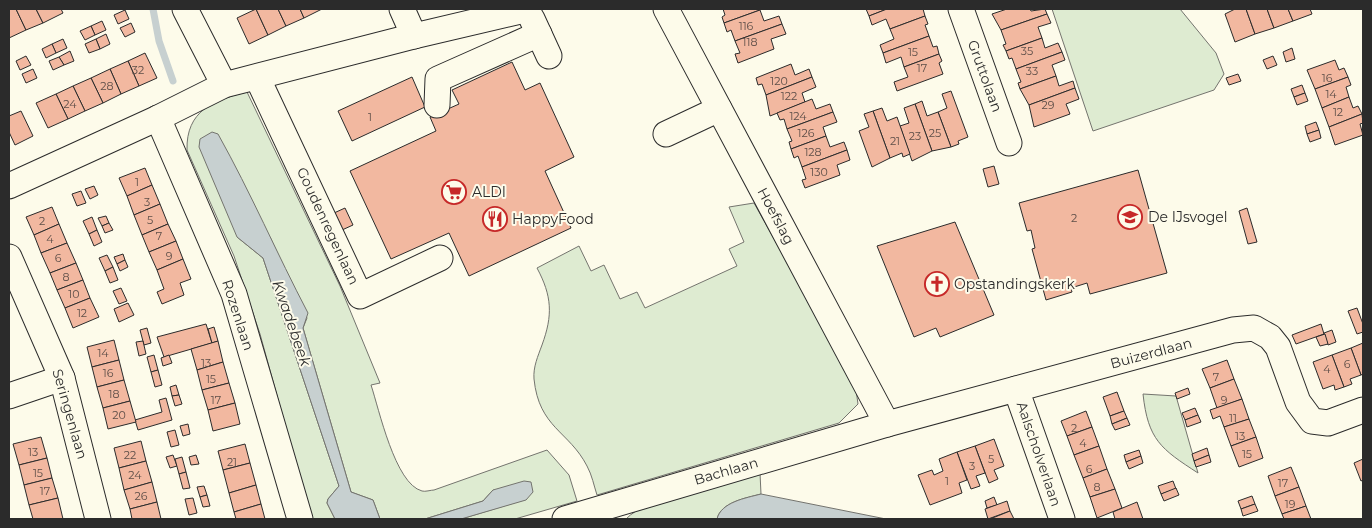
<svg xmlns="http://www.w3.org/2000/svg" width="1372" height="528" viewBox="0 0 1372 528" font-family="Montserrat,sans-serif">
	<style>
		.green { fill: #deebd1; stroke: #74746e }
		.water { fill: #c7d0d0; stroke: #74746e }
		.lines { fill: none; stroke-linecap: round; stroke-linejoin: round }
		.stream { stroke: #c7d0d0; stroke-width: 7 }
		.building { fill: #f2b8a0; stroke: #2b2b2b }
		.minor-casing { stroke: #2b2b2b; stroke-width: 27 }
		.minor { stroke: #fdfbea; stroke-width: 25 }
		.labels { text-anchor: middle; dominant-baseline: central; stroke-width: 4; stroke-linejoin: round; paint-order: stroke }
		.number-label { font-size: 11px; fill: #5d4e48 }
		.street-label { font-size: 14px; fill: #2b2b2b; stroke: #fdfbea }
		.poi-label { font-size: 14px; fill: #2b2b2b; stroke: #fdfbea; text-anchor: start }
		.water-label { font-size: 15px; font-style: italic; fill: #2b2b2b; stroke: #fdfbea }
	</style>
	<rect width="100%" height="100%" fill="#fdfbea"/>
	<!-- green -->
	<g class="green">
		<polygon points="1052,9 1180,9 1216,53 1224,74 1214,90 1093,131"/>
		<path d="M 247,92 L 340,286 L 380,383 L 371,385 C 379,409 395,484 422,491 C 425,492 431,490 434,490 L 547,450 L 569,475 L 577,501 L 515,519 L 461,519 L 527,499 L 493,490 L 483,501 L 425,519 L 380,519 L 373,500 L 351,492 L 303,328 L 307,318 L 270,237 L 237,237 L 263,258 L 339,486 L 328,499 L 327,503 L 335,519 L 311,519 L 260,334 L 234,256 L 187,150 C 186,111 213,100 247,92 Z"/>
		<path d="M 754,203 L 855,383 L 858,404 L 839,423 L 597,495 C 594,486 592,475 587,466 C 569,431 539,428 534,379 C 533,367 538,356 542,345 C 553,315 552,296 537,268 L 579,246 L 591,271 L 604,265 L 620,299 L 637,292 L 645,308 L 737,266 L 729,249 L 744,242 L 729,207 Z"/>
		<path d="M 1143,394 L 1176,396 L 1198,473 C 1161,449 1148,440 1143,394 Z"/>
		<path d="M 760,473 L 761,494 C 746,498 721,502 717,519 L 626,519 C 646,497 728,481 760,473 Z"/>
	</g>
	<!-- water -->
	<g class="water">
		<path d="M 212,132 L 218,134 C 251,193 277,254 308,313 L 303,328 L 351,492 L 373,500 L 380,519 L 335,519 L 327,503 L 328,499 L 339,486 L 263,258 L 237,237 L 199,147 L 200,139 Z"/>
		<polygon points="524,481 531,482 533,492 526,500 461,519 425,519 483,501 493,490"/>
		<path d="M 761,494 L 886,519 L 717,519 C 721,502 746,498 761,494 Z"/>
	</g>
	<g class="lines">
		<!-- stream -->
		<polyline class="stream" points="153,9 159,41 173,81"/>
	</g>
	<!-- building -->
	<g class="building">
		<polygon points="9,9 16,9 26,30 9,38"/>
		<polygon points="16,9 36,9 43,23 26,30"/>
		<polygon points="36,9 61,9 63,13 43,23"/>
		<polygon points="256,9 268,35 249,44 237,18"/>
		<polygon points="256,9 278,9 286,26 268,35"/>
		<polygon points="278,9 300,9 304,18 286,26"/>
		<polygon points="300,9 322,9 304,18"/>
		<polygon points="723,9 759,9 760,10 724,23 722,17 725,15"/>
		<polygon points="866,9 887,9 869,16"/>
		<polygon points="887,9 923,9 925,16 890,29 886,19 872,25 869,16"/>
		<polygon points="1007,9 1030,9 1031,11 1045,9 1047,14 1001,30 992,14"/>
		<polygon points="1235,9 1246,9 1255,34 1235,42 1225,14"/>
		<polygon points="1246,9 1267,9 1274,28 1255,34"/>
		<polygon points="1267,9 1288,9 1293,21 1274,28"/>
		<polygon points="1288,9 1310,9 1312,14 1293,21"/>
		<polygon points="125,10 129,19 118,24 114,15"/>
		<polygon points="760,10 764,21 779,16 782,24 735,41 731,30 727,32 724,23"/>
		<polygon points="1047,14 1051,23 1038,27 1042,38 1006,51 1003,45 1006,44 1001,30"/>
		<polygon points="925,16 928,24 925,25 929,36 883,53 880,45 894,39 890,29"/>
		<polygon points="102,21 106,30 95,35 91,26"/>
		<polygon points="131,23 135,32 125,37 120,28"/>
		<polygon points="782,24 786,34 771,39 774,49 738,63 735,54 740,53 735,41"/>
		<polygon points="91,26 95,35 85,40 80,31"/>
		<polygon points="106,34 110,44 100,49 96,39"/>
		<polygon points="929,36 933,47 937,46 939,54 904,67 901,57 886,63 883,53"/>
		<polygon points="1042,38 1045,48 1058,43 1062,52 1016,69 1012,58 1009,59 1006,51"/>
		<polygon points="63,39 67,48 56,53 52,44"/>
		<polygon points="96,39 100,49 89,53 85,44"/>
		<polygon points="52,44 56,53 46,58 42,49"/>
		<polygon points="1292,48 1295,59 1286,62 1283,52"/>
		<polygon points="70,51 74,61 64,65 59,57"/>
		<polygon points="1062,52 1065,60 1052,65 1056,76 1020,89 1018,83 1021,82 1016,69"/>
		<polygon points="145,53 157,78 139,86 128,61"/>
		<polygon points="939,54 942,61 939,63 943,74 897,91 894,82 908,77 904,67"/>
		<polygon points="26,56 31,65 20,70 16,61"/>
		<polygon points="1273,56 1277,65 1267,69 1263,60"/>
		<polygon points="59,57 64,65 53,70 49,61"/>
		<polygon points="1335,60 1339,70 1344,68 1348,77 1315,89 1307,70"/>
		<polygon points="128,61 139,86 121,94 110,69"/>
		<polygon points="512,62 525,90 540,83 574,157 545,171 571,228 469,276 449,233 391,259 350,171 436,131 430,117 459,104 452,90"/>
		<polygon points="791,64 795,75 809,69 812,77 766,95 762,84 758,85 756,78"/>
		<polygon points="33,69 37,78 26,83 22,74"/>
		<polygon points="110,69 121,94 103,103 91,78"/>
		<polygon points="1238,74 1241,81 1229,85 1226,78"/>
		<polygon points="1056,76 1059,86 1073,81 1075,88 1029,105 1020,89"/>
		<polygon points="412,77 425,107 352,141 338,111"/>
		<polygon points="812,77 816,87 802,93 805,102 770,116 766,95"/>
		<polygon points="1348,77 1351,85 1346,87 1349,97 1322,108 1315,89"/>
		<polygon points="91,78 103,103 85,111 73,86"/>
		<polygon points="1302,85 1305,93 1294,97 1291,89"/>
		<polygon points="73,86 85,111 68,119 56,94"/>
		<polygon points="1075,88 1079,99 1066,104 1070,114 1034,127 1029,105"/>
		<polygon points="951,91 968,137 958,141 959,144 951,147 938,112 947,108 942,94"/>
		<polygon points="1305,93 1308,101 1297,105 1294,97"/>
		<polygon points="56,94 68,119 48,128 36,103"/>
		<polygon points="1349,97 1353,108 1358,106 1362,114 1329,127 1322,108"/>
		<polygon points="812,99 816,109 830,104 833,112 787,129 784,119 780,120 777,113"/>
		<polygon points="922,101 927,116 938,112 951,147 932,151 915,104"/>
		<polygon points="915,104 932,151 912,161 900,126 909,123 904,108"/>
		<polygon points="882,108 887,121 897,117 910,154 903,157 902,153 890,158 873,111"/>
		<polygon points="21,111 33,136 15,145 9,132 9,116"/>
		<polygon points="873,111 890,158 872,167 859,131 869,127 864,114"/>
		<polygon points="833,112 837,122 823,127 826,136 791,149 789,142 792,141 787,129"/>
		<polygon points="1362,114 1363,123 1360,124 1363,135 1335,145 1329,127"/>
		<polygon points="1316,122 1319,130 1307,134 1305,126"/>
		<polygon points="1319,130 1321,138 1310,142 1307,134"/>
		<polygon points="826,136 830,147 844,142 847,150 802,167 798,156 794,158 791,149"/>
		<polygon points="847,150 850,160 837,165 840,175 805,188 802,180 806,179 802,167"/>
		<polygon points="994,166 999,184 988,187 983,169"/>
		<polygon points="145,168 152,185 127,196 119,178"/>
		<polygon points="1138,170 1167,273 1090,294 1087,283 1071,288 1072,292 1046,300 1032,249 1035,248 1031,230 1027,231 1019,203"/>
		<polygon points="152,185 160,204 134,215 127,196"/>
		<polygon points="94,186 98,195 90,199 85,189"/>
		<polygon points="81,191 86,203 77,206 72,194"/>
		<polygon points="160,204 168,224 142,235 134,215"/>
		<polygon points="52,207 59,224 34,235 26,217"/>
		<polygon points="345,208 353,225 342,230 334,213"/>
		<polygon points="1247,208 1257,242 1248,244 1239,211"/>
		<polygon points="106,216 109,223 102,226 98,218"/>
		<polygon points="92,217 97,230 89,234 83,221"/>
		<polygon points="955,222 994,315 940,337 936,328 914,337 877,246"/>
		<polygon points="109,223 113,230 105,233 102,226"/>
		<polygon points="59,224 67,243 41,253 34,235"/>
		<polygon points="168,224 176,241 149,252 142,235"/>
		<polygon points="97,230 102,242 94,246 89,234"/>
		<polygon points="176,241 183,259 157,270 149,252"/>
		<polygon points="67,243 76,263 50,273 41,253"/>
		<polygon points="123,254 125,260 117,264 114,257"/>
		<polygon points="107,255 113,267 105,271 99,258"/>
		<polygon points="183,259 191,279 180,283 184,295 162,304 157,292 164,289 157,270"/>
		<polygon points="125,260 128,267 120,271 117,264"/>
		<polygon points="76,263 83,280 57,290 50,273"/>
		<polygon points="113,267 118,280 110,283 105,271"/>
		<polygon points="83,280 90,298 65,308 57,290"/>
		<polygon points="121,288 127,301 119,304 113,291"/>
		<polygon points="90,298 99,317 73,328 65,308"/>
		<polygon points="128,303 134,315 119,322 114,309"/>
		<polygon points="1357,308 1363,324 1363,332 1357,334 1348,311"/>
		<polygon points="206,324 212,343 164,357 157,337"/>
		<polygon points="1321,324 1324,334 1296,344 1292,335"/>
		<polygon points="214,327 218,341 212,343 208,329"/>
		<polygon points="147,328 151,343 144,345 140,330"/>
		<polygon points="1332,330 1336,342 1328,345 1324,333"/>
		<polygon points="1325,334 1328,344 1320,346 1316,337"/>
		<polygon points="114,340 119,360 92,367 87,347"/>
		<polygon points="143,341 146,354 139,356 136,342"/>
		<polygon points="218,341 223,362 197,370 191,349"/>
		<polygon points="1363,343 1363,374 1361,375 1351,348"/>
		<polygon points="1351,348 1361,375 1350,379 1352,384 1344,387 1332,355"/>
		<polygon points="154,355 158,370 151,372 147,357"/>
		<polygon points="169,355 172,363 163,366 161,358"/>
		<polygon points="1332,355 1344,387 1335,390 1334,385 1323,389 1313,362"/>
		<polygon points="119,360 124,380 97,387 92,367"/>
		<polygon points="1227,360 1234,379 1210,388 1202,369"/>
		<polygon points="223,362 229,383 202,390 197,370"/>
		<polygon points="158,370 162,385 155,387 151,372"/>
		<polygon points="1234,379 1242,399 1217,408 1210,388"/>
		<polygon points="124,380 130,401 103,408 97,387"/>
		<polygon points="229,383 235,403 208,410 202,390"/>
		<polygon points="176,385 179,395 172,396 170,387"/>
		<polygon points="1188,388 1190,394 1177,399 1175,393"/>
		<polygon points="1117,392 1124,411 1110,416 1103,397"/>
		<polygon points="179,395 182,404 175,406 172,396"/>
		<polygon points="166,398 172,420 138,430 135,420 162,412 159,400"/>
		<polygon points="1242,399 1249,419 1224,427 1220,416 1213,419 1210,410"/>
		<polygon points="130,401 136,422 108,429 103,408"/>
		<polygon points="235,403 240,424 213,431 208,410"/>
		<polygon points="1195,408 1198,415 1185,420 1182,413"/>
		<polygon points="1086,411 1092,427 1067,436 1061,421"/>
		<polygon points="1124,411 1127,418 1112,424 1110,416"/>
		<polygon points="1198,415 1201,422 1187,427 1185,420"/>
		<polygon points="1127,418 1130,425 1115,430 1112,424"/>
		<polygon points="1249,419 1256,437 1231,446 1224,427"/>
		<polygon points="188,424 190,434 183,436 180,426"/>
		<polygon points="1092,427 1099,446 1074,455 1067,436"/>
		<polygon points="175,430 179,445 171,447 167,432"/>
		<polygon points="41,437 47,458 19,465 13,444"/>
		<polygon points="1256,437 1263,458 1239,467 1231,446"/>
		<polygon points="994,439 1004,466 994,470 998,479 989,483 975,446"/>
		<polygon points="141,441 146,461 119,468 114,448"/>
		<polygon points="245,444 250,463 223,470 218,451"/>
		<polygon points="975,446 985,473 976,476 980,486 971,489 957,452"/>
		<polygon points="1099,446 1107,469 1083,478 1074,455"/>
		<polygon points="1207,448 1209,455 1194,461 1192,454"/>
		<polygon points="1139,450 1141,456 1126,462 1124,455"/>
		<polygon points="957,452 967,480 959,483 962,493 930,505 918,475 932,470 934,475 943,471 939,459"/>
		<polygon points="173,455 177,466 170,468 166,457"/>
		<polygon points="196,455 199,464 191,465 189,457"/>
		<polygon points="1209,455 1211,462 1196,467 1194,461"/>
		<polygon points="1141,456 1143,463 1129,469 1126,462"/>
		<polygon points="182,457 186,472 179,474 175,459"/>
		<polygon points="47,458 52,478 24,485 19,465"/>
		<polygon points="1363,459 1363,480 1361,481 1354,463"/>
		<polygon points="146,461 152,482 124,490 119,468"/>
		<polygon points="250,463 256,485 229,493 223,470"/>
		<polygon points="1291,467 1299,487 1275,496 1268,476"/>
		<polygon points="1107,469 1115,489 1090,497 1083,478"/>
		<polygon points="186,472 190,488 183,489 179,474"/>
		<polygon points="52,478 58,498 29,505 24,485"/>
		<polygon points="1173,481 1176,489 1161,494 1158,486"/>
		<polygon points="152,482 157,502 130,509 124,490"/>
		<polygon points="256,485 261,504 234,512 229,493"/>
		<polygon points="204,486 207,495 200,497 197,487"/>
		<polygon points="1299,487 1306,506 1282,514 1275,496"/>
		<polygon points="1176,488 1179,495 1164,501 1161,494"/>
		<polygon points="1115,489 1122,508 1097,518 1090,497"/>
		<polygon points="207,495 210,506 203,507 200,497"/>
		<polygon points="1252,496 1255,504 1241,509 1238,501"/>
		<polygon points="994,497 997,505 987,508 985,501"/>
		<polygon points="58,498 63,519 33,519 29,505"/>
		<polygon points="193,498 197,513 189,515 185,499"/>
		<polygon points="1007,501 1010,511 988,519 985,509"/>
		<polygon points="157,502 161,519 132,519 130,509"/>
		<polygon points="1137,502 1143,519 1115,519 1113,512"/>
		<polygon points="261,504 265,519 236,519 234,512"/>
		<polygon points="1255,504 1258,511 1243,516 1241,509"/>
		<polygon points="1306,506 1311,519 1284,519 1282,514"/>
		<polygon points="1010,511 1014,519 990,519"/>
	</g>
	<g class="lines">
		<defs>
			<g id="minor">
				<polyline points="185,9 224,85"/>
				<polyline points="402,9 414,36"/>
				<polyline points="666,9 887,424"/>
				<polyline points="961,9 1009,143"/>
				<polyline points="532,19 549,56"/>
				<polyline points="257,77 360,296 440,258"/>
				<polyline points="437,105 438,79 539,34"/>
				<polyline points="158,118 234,294 300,519"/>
				<polyline points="666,134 719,109"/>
				<polyline points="9,186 158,118 224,85 414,36 529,9"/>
				<polyline points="9,257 62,378 98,519"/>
				<polyline points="1016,389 1062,519"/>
				<polyline points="9,396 62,378"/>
				<polyline points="565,519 887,424 1233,330 1254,328 1270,337 1278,347 1298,402 1312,421 1328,423 1363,410"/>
			</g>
		</defs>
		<!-- minor casing -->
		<use href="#minor" class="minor-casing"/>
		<!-- minor -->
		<use href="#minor" class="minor"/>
	</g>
	<!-- icons -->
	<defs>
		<symbol id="supermarket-ring" viewBox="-11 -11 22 22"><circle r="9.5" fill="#fdfbea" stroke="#c62828" stroke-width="1.5"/><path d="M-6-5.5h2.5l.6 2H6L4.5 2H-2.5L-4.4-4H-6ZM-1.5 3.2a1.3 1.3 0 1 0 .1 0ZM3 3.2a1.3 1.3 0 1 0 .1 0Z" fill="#c62828"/></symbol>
		<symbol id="school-ring" viewBox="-11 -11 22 22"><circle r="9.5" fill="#fdfbea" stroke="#c62828" stroke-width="1.5"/><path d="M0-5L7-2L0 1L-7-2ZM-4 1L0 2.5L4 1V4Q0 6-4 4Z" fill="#c62828"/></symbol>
		<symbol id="restaurant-ring" viewBox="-11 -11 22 22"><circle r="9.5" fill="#fdfbea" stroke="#c62828" stroke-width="1.5"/><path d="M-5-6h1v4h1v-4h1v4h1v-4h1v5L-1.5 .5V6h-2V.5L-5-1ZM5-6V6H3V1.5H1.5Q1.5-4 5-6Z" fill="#c62828"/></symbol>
		<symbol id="church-ring" viewBox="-11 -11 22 22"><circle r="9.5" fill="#fdfbea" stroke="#c62828" stroke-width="1.5"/><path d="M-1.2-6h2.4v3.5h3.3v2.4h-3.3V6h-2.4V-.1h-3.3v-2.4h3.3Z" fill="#c62828"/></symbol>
	</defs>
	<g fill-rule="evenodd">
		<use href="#supermarket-ring" x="440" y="178" width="28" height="28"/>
		<use href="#school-ring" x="1116" y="203" width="28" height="28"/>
		<use href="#restaurant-ring" x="481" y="205" width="28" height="28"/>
		<use href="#church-ring" x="923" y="270" width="28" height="28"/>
	</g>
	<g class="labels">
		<!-- number labels -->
		<g class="number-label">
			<text x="746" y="26">116</text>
			<text x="750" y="42">118</text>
			<text x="1027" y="51">35</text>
			<text x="913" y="52">15</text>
			<text x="922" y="68">17</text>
			<text x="138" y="70">32</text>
			<text x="1032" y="71">33</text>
			<text x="1327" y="78">16</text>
			<text x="779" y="81">120</text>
			<text x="107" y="86">28</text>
			<text x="1331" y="94">14</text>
			<text x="789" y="96">122</text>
			<text x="70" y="104">24</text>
			<text x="1048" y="105">29</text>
			<text x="1338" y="112">12</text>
			<text x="798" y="116">124</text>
			<text x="370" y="117">1</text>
			<text x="806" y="133">126</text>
			<text x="935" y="133">25</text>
			<text x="915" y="136">23</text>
			<text x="895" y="141">21</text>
			<text x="813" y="152">128</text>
			<text x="819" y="172">130</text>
			<text x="137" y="182">1</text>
			<text x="147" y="202">3</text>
			<text x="1074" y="218">2</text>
			<text x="150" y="220">5</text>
			<text x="42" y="221">2</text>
			<text x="159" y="236">7</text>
			<text x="50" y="239">4</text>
			<text x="169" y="256">9</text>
			<text x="58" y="258">6</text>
			<text x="66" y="277">8</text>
			<text x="74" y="294">10</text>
			<text x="82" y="313">12</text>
			<text x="103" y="353">14</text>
			<text x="206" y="363">13</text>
			<text x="1347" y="364">6</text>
			<text x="1327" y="369">4</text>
			<text x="108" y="373">16</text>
			<text x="1216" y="377">7</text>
			<text x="211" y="379">15</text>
			<text x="114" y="394">18</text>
			<text x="216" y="400">17</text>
			<text x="1224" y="400">9</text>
			<text x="119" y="415">20</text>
			<text x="1233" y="418">11</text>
			<text x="1074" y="428">2</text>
			<text x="1240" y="436">13</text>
			<text x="1083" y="443">4</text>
			<text x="33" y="452">13</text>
			<text x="1247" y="454">15</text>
			<text x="130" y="455">22</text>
			<text x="991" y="459">5</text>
			<text x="232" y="462">21</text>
			<text x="972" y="466">3</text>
			<text x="1089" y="469">6</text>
			<text x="38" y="473">15</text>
			<text x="135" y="475">24</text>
			<text x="947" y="481">1</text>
			<text x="1283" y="483">17</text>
			<text x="1097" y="487">8</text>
			<text x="45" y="491">17</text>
			<text x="141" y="496">26</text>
			<text x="1290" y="504">19</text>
		</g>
		<!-- street labels -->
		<g class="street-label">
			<text transform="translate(985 76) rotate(70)">Gruttolaan</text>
			<text transform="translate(776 216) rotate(62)">Hoefslag</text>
			<text transform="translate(328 226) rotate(65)">Goudenregenlaan</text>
			<text transform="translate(238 315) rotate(72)">Rozenlaan</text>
			<text transform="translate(1151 353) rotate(-15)">Buizerdlaan</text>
			<text transform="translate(70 414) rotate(74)">Seringenlaan</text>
			<text transform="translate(1039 454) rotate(71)">Aalscholverlaan</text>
			<text transform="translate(726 471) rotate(-16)">Bachlaan</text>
		</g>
		<!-- poi labels -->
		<g class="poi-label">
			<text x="472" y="192">ALDI</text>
			<text x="1148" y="217">De IJsvogel</text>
			<text x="512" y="219">HappyFood</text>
			<text x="954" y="284">Opstandingskerk</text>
		</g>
		<!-- water labels -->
		<g class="water-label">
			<text transform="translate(292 323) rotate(71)">Kwadebeek</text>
		</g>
	</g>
	<!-- border -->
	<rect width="1372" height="528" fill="none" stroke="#2b2b2b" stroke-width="20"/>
</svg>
